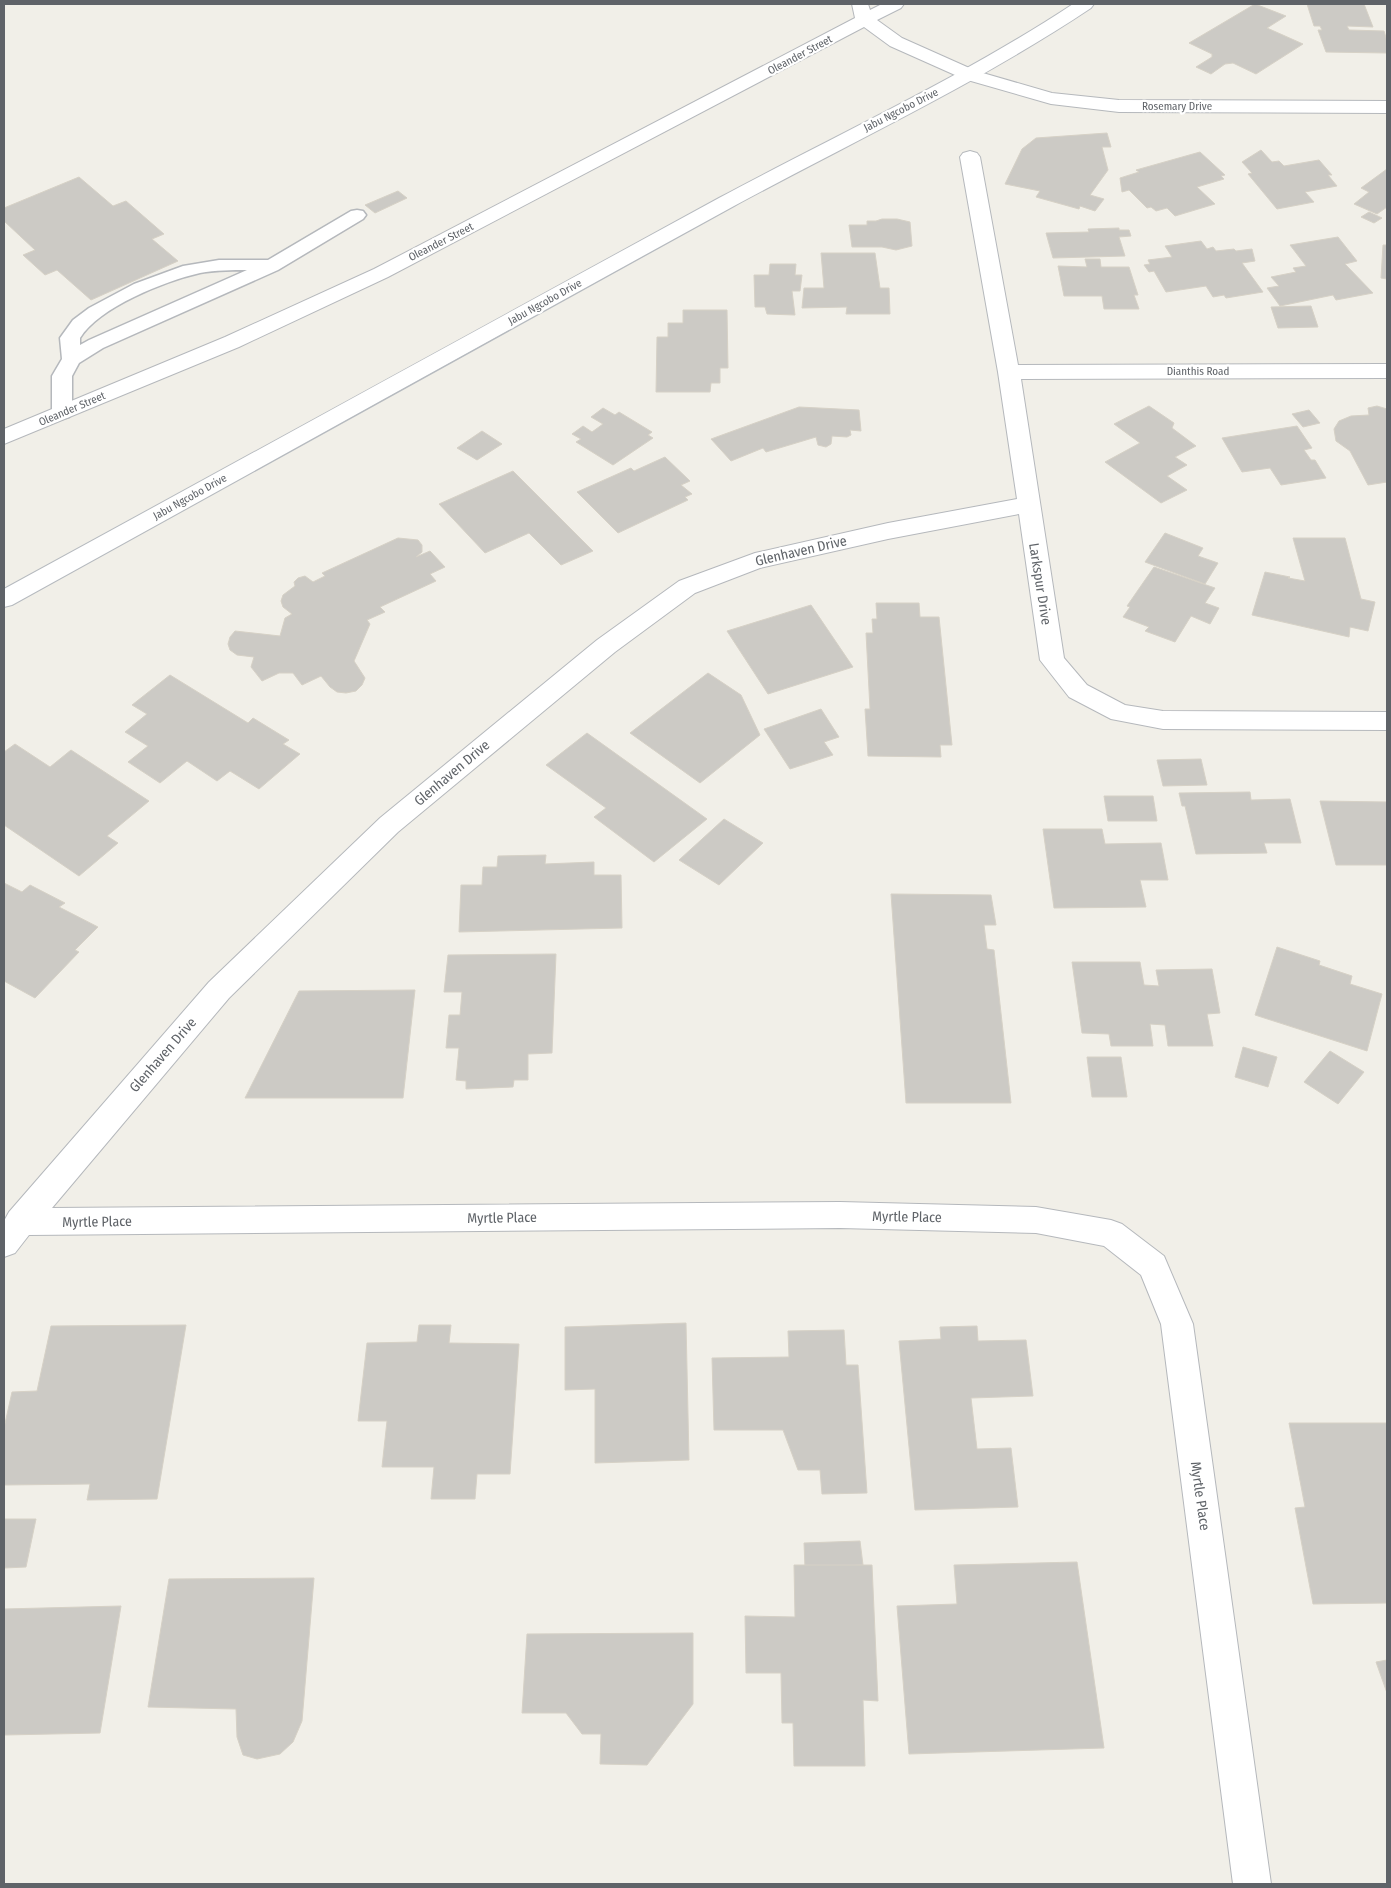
<svg xmlns="http://www.w3.org/2000/svg" width="1391" height="1888" viewBox="0 0 1391 1888" font-family="'Fira Sans Condensed',sans-serif">
	<style>
		.building { fill: #cccac5; stroke: #d6d1c6 }
		.lines { fill: none; stroke-linecap: round; stroke-linejoin: round }
		.lane-casing { stroke: #b5b8bc; stroke-width: 3 }
		.street-casing { stroke: #b5b8bc; stroke-width: 2 }
		.secondary-casing { stroke: #b6babf; stroke-width: 2 }
		.lane { fill: #fff; fill-rule: evenodd }
		.street { fill: #fff; fill-rule: evenodd }
		.secondary { fill: #fff; fill-rule: evenodd }
		.labels { text-anchor: middle; dominant-baseline: central; stroke-width: 4.5; stroke-linejoin: round; paint-order: stroke }
		.far-street-label { font-size: 11px; fill: #5f6368; stroke: #fff }
		.street-label { font-size: 14px; fill: #5f6368; stroke: #fff }
	</style>
	<rect width="100%" height="100%" fill="#f1efe8"/>
	<!-- building -->
	<g class="building">
		<polygon points="1255,4 1286,16 1267,28 1303,44 1256,74 1233,63 1225,64 1211,74 1196,67 1212,57 1212,54 1189,43"/>
		<polygon points="1307,4 1364,4 1373,27 1347,26 1349,30 1384,31 1387,41 1387,53 1326,52 1318,30 1322,30 1320,26 1314,26"/>
		<polygon points="1107,133 1111,147 1102,147 1108,170 1090,195 1104,199 1095,211 1080,206 1079,209 1036,197 1040,191 1005,184 1022,149 1036,138"/>
		<polygon points="1261,150 1272,162 1279,161 1284,166 1319,160 1332,175 1328,175 1337,186 1305,192 1314,202 1277,209 1248,174 1252,173 1242,162"/>
		<polygon points="1200,152 1225,175 1221,176 1224,179 1197,187 1215,204 1175,216 1167,208 1156,211 1151,207 1147,208 1129,190 1122,192 1120,178 1139,172 1136,170"/>
		<polygon points="1387,169 1387,207 1377,214 1354,204 1369,192 1361,188"/>
		<polygon points="79,177 113,206 126,201 164,234 152,239 178,261 91,300 57,270 45,275 23,255 35,250 4,221 4,208"/>
		<polygon points="398,191 407,198 375,213 365,205"/>
		<polygon points="1369,212 1382,218 1374,223 1361,217"/>
		<polygon points="882,219 897,219 910,222 912,246 896,250 882,247 852,247 849,225 867,225 867,221 876,221"/>
		<polygon points="1119,228 1119,230 1129,230 1131,236 1119,237 1125,256 1053,258 1046,233 1089,232 1088,229"/>
		<polygon points="1338,237 1357,261 1345,264 1373,293 1336,300 1333,295 1280,306 1267,288 1279,286 1271,277 1296,272 1293,268 1306,266 1290,245"/>
		<polygon points="1201,241 1207,249 1213,247 1216,251 1234,249 1236,251 1252,249 1255,261 1242,263 1263,292 1226,298 1224,295 1213,297 1206,286 1166,292 1154,271 1149,272 1144,265 1150,264 1148,260 1172,257 1165,246"/>
		<polygon points="1383,245 1387,245 1387,279 1381,278"/>
		<polygon points="821,253 875,253 880,288 889,288 890,314 846,314 847,307 802,308 804,288 824,288"/>
		<polygon points="1085,259 1100,259 1101,267 1129,267 1138,295 1134,295 1139,309 1104,309 1102,296 1064,296 1058,266 1087,267"/>
		<polygon points="770,264 796,264 795,275 802,275 800,291 792,291 795,315 767,314 765,307 755,307 754,275 769,275"/>
		<polygon points="1311,306 1318,327 1278,328 1271,307"/>
		<polygon points="683,310 727,310 728,368 720,368 720,383 711,383 710,392 656,392 657,337 668,337 668,323 683,323"/>
		<polygon points="1149,406 1174,423 1172,428 1196,446 1175,457 1187,465 1167,476 1187,490 1161,503 1105,462 1140,443 1114,424"/>
		<polygon points="1377,406 1387,409 1387,482 1368,485 1350,451 1336,441 1334,429 1339,421 1351,416 1369,415 1368,408"/>
		<polygon points="799,407 859,410 861,431 850,430 851,435 847,437 832,436 831,444 826,447 818,445 816,437 766,452 763,448 731,461 711,439"/>
		<polygon points="603,408 615,415 619,412 652,432 648,435 653,438 613,465 576,442 581,439 572,434 583,426 592,432 603,424 591,417"/>
		<polygon points="1309,410 1320,423 1303,427 1292,414"/>
		<polygon points="1297,426 1312,448 1304,450 1311,460 1315,460 1326,478 1281,485 1270,468 1242,472 1222,438"/>
		<polygon points="482,431 502,444 477,460 457,448"/>
		<polygon points="665,457 690,481 681,485 692,494 685,497 688,500 618,533 577,492 631,468 634,471"/>
		<polygon points="513,471 593,551 561,565 529,533 485,553 439,504"/>
		<polygon points="1165,533 1203,548 1198,556 1218,563 1205,584 1145,562"/>
		<polygon points="398,538 418,540 422,545 422,552 416,557 430,551 445,567 430,574 436,581 380,607 385,612 367,620 370,624 354,661 365,678 362,685 356,691 346,693 337,692 330,687 321,676 302,685 293,673 279,673 262,681 251,667 254,657 237,655 230,650 228,644 230,637 235,631 280,636 285,618 292,614 283,607 281,601 283,595 295,586 294,582 298,578 305,576 313,582 325,576 322,573"/>
		<polygon points="1293,538 1345,538 1361,599 1375,602 1368,631 1350,627 1349,637 1252,615 1265,572 1290,577 1288,578 1305,581"/>
		<polygon points="1154,567 1215,588 1205,603 1219,608 1210,624 1191,616 1175,642 1145,631 1149,627 1123,617 1130,607 1127,606"/>
		<polygon points="876,603 919,603 920,617 939,617 952,745 940,745 941,757 868,756 865,709 870,709 866,633 873,633 872,619 877,619"/>
		<polygon points="811,605 853,667 768,694 727,631"/>
		<polygon points="708,673 741,695 760,735 700,783 630,733"/>
		<polygon points="170,675 248,723 253,718 289,740 283,744 300,754 259,789 230,771 217,781 187,761 160,783 128,762 148,746 125,732 147,714 132,705"/>
		<polygon points="821,709 839,737 824,742 833,755 790,769 764,729"/>
		<polygon points="587,733 707,819 654,862 594,817 606,808 546,765"/>
		<polygon points="15,744 50,767 71,750 149,801 107,836 118,843 79,876 4,825 4,752"/>
		<polygon points="1201,759 1207,785 1163,786 1157,760"/>
		<polygon points="1250,792 1251,800 1290,799 1301,843 1264,843 1267,853 1196,854 1185,806 1182,806 1179,793"/>
		<polygon points="1104,796 1153,796 1157,821 1108,821"/>
		<polygon points="1320,801 1387,802 1387,865 1336,865"/>
		<polygon points="724,819 763,843 719,885 679,860"/>
		<polygon points="1043,829 1102,829 1105,844 1161,843 1168,880 1140,880 1146,907 1054,908"/>
		<polygon points="546,855 545,864 594,862 594,875 621,875 622,928 459,932 461,885 482,885 483,867 497,867 498,856"/>
		<polygon points="4,883 22,892 30,885 65,903 59,907 98,927 75,950 79,952 35,998 4,981"/>
		<polygon points="891,894 991,895 996,925 984,925 987,949 994,950 1011,1103 906,1103"/>
		<polygon points="1277,947 1320,961 1319,965 1352,976 1350,984 1382,994 1367,1051 1255,1015"/>
		<polygon points="556,954 552,1053 528,1054 528,1080 514,1080 513,1087 466,1089 466,1081 456,1080 459,1048 446,1048 449,1015 460,1015 462,992 444,992 448,955"/>
		<polygon points="1072,962 1140,962 1144,985 1159,986 1156,970 1212,969 1220,1013 1207,1014 1213,1046 1168,1046 1165,1025 1150,1024 1153,1046 1111,1046 1109,1034 1082,1033"/>
		<polygon points="415,990 403,1098 245,1098 299,991"/>
		<polygon points="1243,1047 1277,1057 1268,1087 1235,1077"/>
		<polygon points="1330,1051 1364,1072 1338,1104 1304,1082"/>
		<polygon points="1087,1057 1121,1057 1127,1097 1092,1097"/>
		<polygon points="686,1323 689,1460 595,1463 595,1389 565,1390 565,1327"/>
		<polygon points="186,1325 157,1499 87,1500 90,1484 4,1485 4,1428 12,1392 37,1391 51,1326"/>
		<polygon points="419,1325 451,1325 449,1343 519,1344 510,1474 477,1474 475,1499 431,1499 434,1467 382,1467 387,1421 358,1421 367,1343 417,1342"/>
		<polygon points="977,1326 978,1341 1026,1340 1033,1396 971,1398 977,1449 1011,1448 1018,1507 915,1510 899,1341 941,1339 940,1327"/>
		<polygon points="844,1330 846,1365 858,1365 867,1493 822,1494 820,1470 798,1470 783,1430 714,1430 712,1358 789,1357 788,1331"/>
		<polygon points="1289,1423 1387,1423 1387,1603 1313,1604 1295,1508 1305,1507"/>
		<polygon points="4,1519 36,1519 26,1567 4,1568"/>
		<polygon points="860,1541 863,1565 805,1568 804,1543"/>
		<polygon points="1077,1562 1104,1748 909,1754 897,1606 957,1604 954,1565"/>
		<polygon points="794,1565 872,1565 878,1701 863,1700 865,1766 794,1766 793,1723 782,1723 781,1673 746,1673 745,1616 795,1617"/>
		<polygon points="314,1578 302,1721 293,1742 280,1754 257,1759 243,1755 237,1737 236,1709 148,1707 169,1579"/>
		<polygon points="121,1606 100,1733 4,1735 4,1609"/>
		<polygon points="693,1633 693,1704 647,1765 600,1764 601,1734 582,1734 566,1713 522,1713 527,1634"/>
		<polygon points="1387,1660 1387,1693 1376,1662"/>
	</g>
	<g class="lines">
		<defs>
			<path id="lane" d="M 357,210 L 363,211 L 366,215 L 363,219 L 278,270 L 103,348 L 79,363 L 72,376 L 72,413 L 69,417 L 62,419 L 55,417 L 52,413 L 52,376 L 62,359 L 60,338 L 73,320 L 89,308 L 134,284 L 183,266 L 219,260 L 268,260 L 351,211 ZM 247,270 L 89,340 L 80,345 L 80,338 C 99,307 165,281 200,273 C 216,270 232,270 247,270 Z"/>
			<g id="street">
				<polygon points="852,4 868,4 870,10 882,4 904,4 901,8 877,20 902,38 976,71 1052,93 1119,100 1387,101 1387,113 1119,112 1051,104 964,79 890,46 864,27 388,277 239,347 4,444 4,429 225,337 374,269 855,18"/>
				<polygon points="970,151 977,153 980,157 1018,365 1387,364 1387,378 1021,379 1064,658 1087,685 1125,705 1163,711 1387,712 1387,730 1163,729 1111,719 1069,697 1040,660 1019,514 888,539 760,568 695,593 615,652 398,832 229,998 52,1208 840,1202 1036,1207 1111,1220 1122,1224 1164,1256 1193,1324 1271,1884 1233,1884 1161,1324 1141,1275 1104,1246 1036,1233 840,1228 29,1235 15,1253 4,1257 4,1221 9,1212 209,982 380,818 597,640 679,581 755,553 888,523 1017,499 998,372 960,157 963,153"/>
			</g>
			<path id="secondary" d="M 1073,4 L 1094,4 L 1091,8 C 977,84 854,141 734,206 C 493,338 253,472 12,605 L 4,607 L 4,589 C 242,459 480,328 719,198 C 838,134 961,78 1073,4 Z"/>
		</defs>
		<!-- lane casing -->
		<use href="#lane" class="lane-casing"/>
		<!-- street casing -->
		<use href="#street" class="street-casing"/>
		<!-- secondary casing -->
		<use href="#secondary" class="secondary-casing"/>
		<!-- lane -->
		<use href="#lane" class="lane"/>
		<!-- street -->
		<use href="#street" class="street"/>
		<!-- secondary -->
		<use href="#secondary" class="secondary"/>
	</g>
	<g class="labels">
		<!-- far-street labels -->
		<g class="far-street-label">
			<text transform="translate(800 55) rotate(-28)">Oleander Street</text>
			<text x="1177" y="106">Rosemary Drive</text>
			<text transform="translate(901 110) rotate(-27)">Jabu Ngcobo Drive</text>
			<text transform="translate(441 242) rotate(-27)">Oleander Street</text>
			<text transform="translate(545 302) rotate(-29)">Jabu Ngcobo Drive</text>
			<text x="1198" y="371">Dianthis Road</text>
			<text transform="translate(72 409) rotate(-23)">Oleander Street</text>
			<text transform="translate(190 497) rotate(-29)">Jabu Ngcobo Drive</text>
		</g>
		<!-- street labels -->
		<g class="street-label">
			<text transform="translate(801 551) rotate(-13)">Glenhaven Drive</text>
			<text transform="translate(1040 584) rotate(81)">Larkspur Drive</text>
			<text transform="translate(452 773) rotate(-40)">Glenhaven Drive</text>
			<text transform="translate(163 1055) rotate(-49)">Glenhaven Drive</text>
			<text transform="translate(907 1217) rotate(1)">Myrtle Place</text>
			<text transform="translate(502 1218) rotate(-1)">Myrtle Place</text>
			<text transform="translate(97 1222) rotate(-1)">Myrtle Place</text>
			<text transform="translate(1200 1496) rotate(82)">Myrtle Place</text>
		</g>
	</g>
	<!-- border -->
	<rect width="1391" height="1888" fill="none" stroke="#5f6368" stroke-width="10"/>
</svg>
